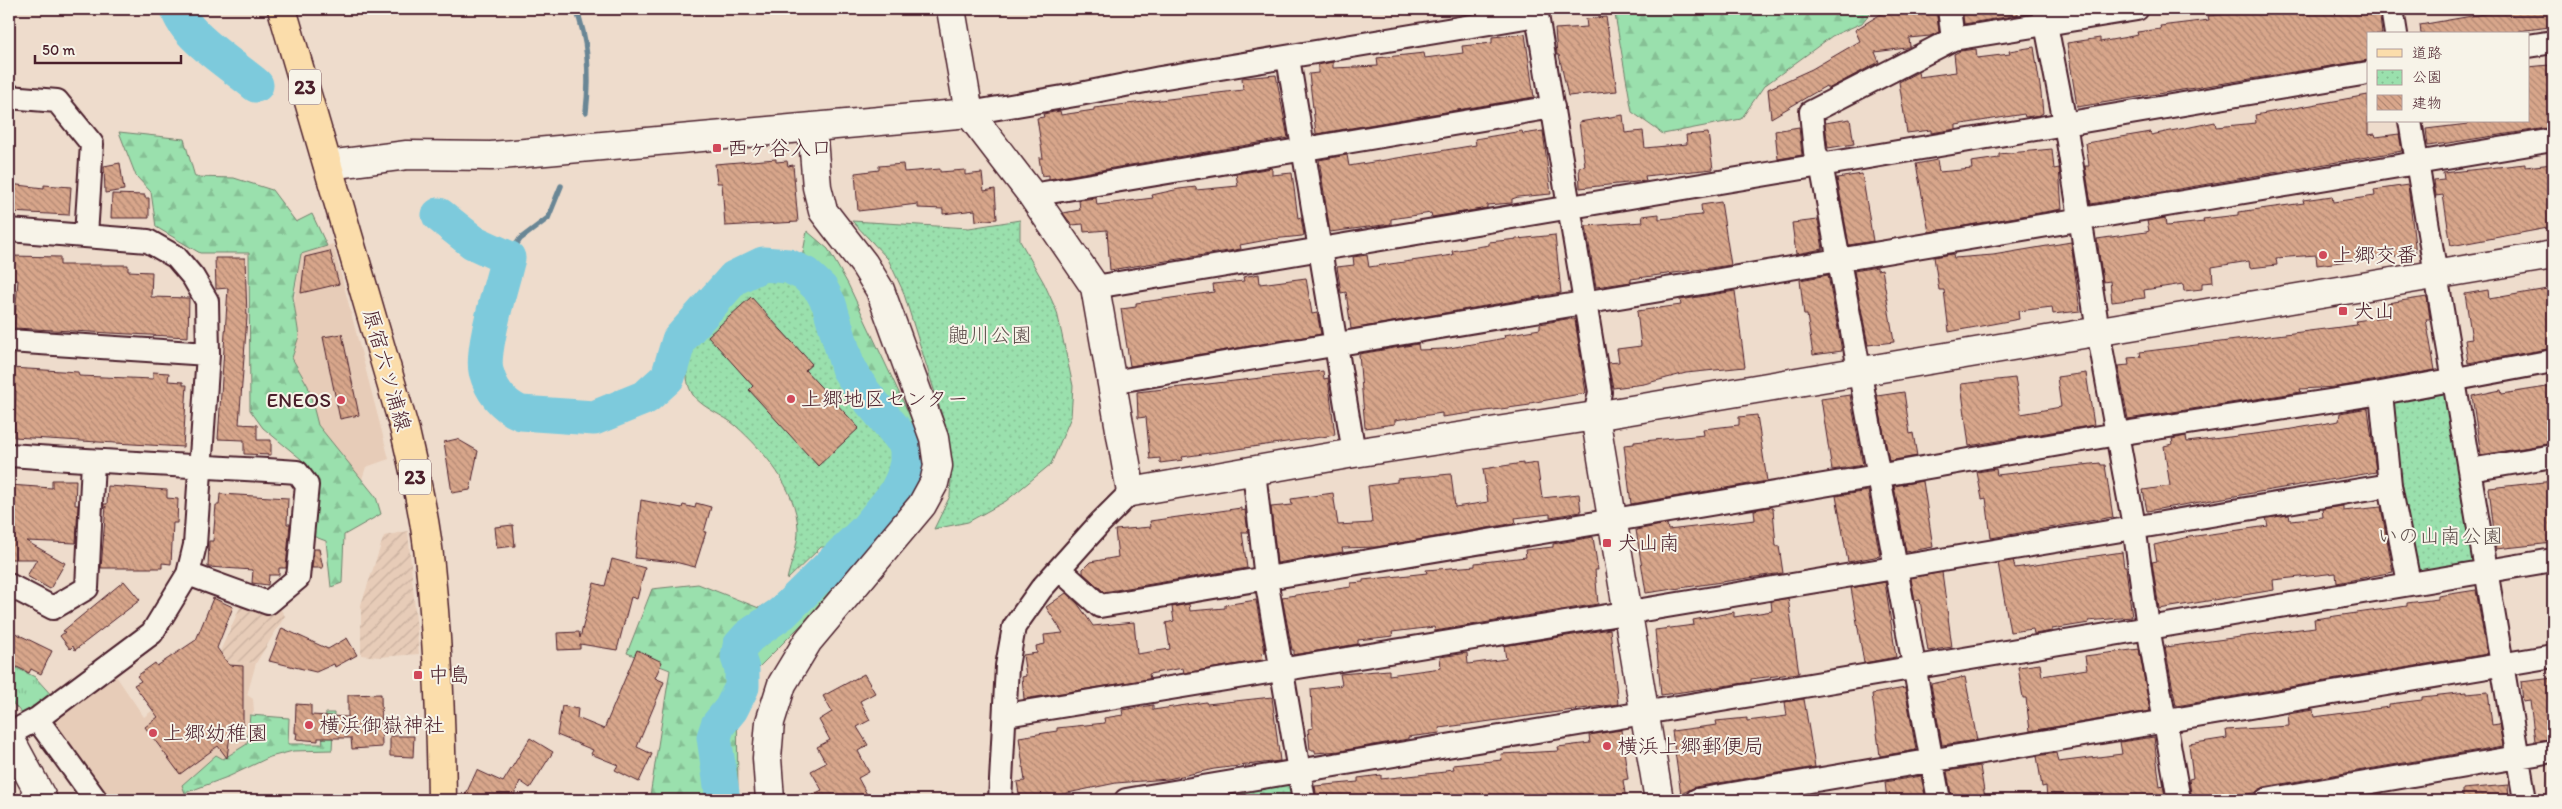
<svg xmlns="http://www.w3.org/2000/svg" width="2562" height="809" font-family="Itim,'Klee One',sans-serif">
<style>
.built{fill:#e7ccb8}
.industrial{fill:url(#industrial-furrows)}
.grass{fill:url(#grass-tufts);stroke:#72806c}
.forest{fill:url(#forest-firs);stroke:#72806c}
.park{fill:url(#park-dots);stroke:#72806c}
.lines{fill:none;stroke-linecap:round;stroke-linejoin:round}
.stream{stroke:#698695;stroke-width:5.5}
.river{stroke:#7dcadc;stroke-width:35}
.building{fill:url(#building-back-hatch);stroke:#4a1f2b}
.street-casing{stroke:#4a1f2b;stroke-width:26}
.secondary-casing{stroke:#4a1f2b;stroke-width:31}
.primary-casing{stroke:#4a1f2b;stroke-width:31}
.street{stroke:#f7f3e8;stroke-width:22}
.secondary{stroke:#f7f3e8;stroke-width:28}
.primary{stroke:#fbddab;stroke-width:28}
.poi-dot{fill:#d1495b;stroke:#f7f3e8;stroke-width:2}
.labels{text-anchor:middle;stroke-width:4;stroke-linejoin:round;paint-order:stroke}
.shield{fill:#f7f3e8;stroke:#7e5f64;stroke-width:1}
.shield-label{font-size:20px;font-weight:bold;fill:#4a1f2b}
.poi-label{font-size:21px;fill:#4a1f2b;stroke:#f7f3e8;text-anchor:start}
.park-label{font-size:21px;fill:#5e4f4c;stroke:#f7f3e8}
.street-label{font-size:21px;fill:#4a1f2b;stroke:#f7f3e8}
</style>
<defs>
<pattern id="industrial-furrows" width="10" height="10" patternUnits="userSpaceOnUse" patternTransform="scale(1.25)"><rect width="10" height="10" fill="#e7ccb8"/><path d="M-1 1l2-2M0 10L10 0M9 11l2-2" fill="none" stroke="#c8af9e"/></pattern>
<pattern id="grass-tufts" width="24" height="20" patternUnits="userSpaceOnUse" patternTransform="scale(1.25)"><rect width="24" height="20" fill="#9ae0ad"/><path d="M3 7l-1-3M5 7V3M7 7l1-3M15 17l-1-3M17 17v-4M19 17l1-3" fill="none" stroke="#86c095"/></pattern>
<pattern id="forest-firs" width="22" height="20" patternUnits="userSpaceOnUse" patternTransform="scale(1.25)"><rect width="22" height="20" fill="#9ae0ad"/><path d="M5 1l3.5 6h-7zM16 11l3.5 6h-7z" fill="#86c095"/></pattern>
<pattern id="park-dots" width="8" height="8" patternUnits="userSpaceOnUse" patternTransform="scale(1.25)"><rect width="8" height="8" fill="#9ae0ad"/><path d="M2 2h.1M6 6h.1" fill="none" stroke="#86c095" stroke-width="1.8" stroke-linecap="round"/></pattern>
<pattern id="building-back-hatch" width="6" height="6" patternUnits="userSpaceOnUse" patternTransform="scale(1.25)"><rect width="6" height="6" fill="#d8a68b"/><path d="M-1 5l2 2M0 0l6 6M5-1l2 2" fill="none" stroke="#b18772"/></pattern>
</defs>
<rect width="100%" height="100%" fill="#eedccc"/>
<filter id="ink" filterUnits="userSpaceOnUse"><feTurbulence type="fractalNoise" baseFrequency=".02" numOctaves="2"/><feDisplacementMap in="SourceGraphic" scale="10" xChannelSelector="R" yChannelSelector="G"/><feConvolveMatrix kernelMatrix="1 2 1 2 8 2 1 2 1" color-interpolation-filters="sRGB"/></filter>
<g filter="url(#ink)">
<path class="built" d="M333,244L389,459L366,467L361,482L318,425L308,386L292,358L299,336L294,303L301,254Z
M216,660L256,663L247,695L253,699L254,712L250,715L247,744L182,785L185,793L163,800H103L49,722L114,673L144,717Z"/>
<path class="industrial" d="M408,531L419,654L379,657L361,655V605L384,536Z
M241,605L279,607L285,616L256,663L216,660Z"/>
<path class="grass" d="M9,664L35,677L54,698L24,716L9,699Z"/>
<path class="forest" d="M1614,9H1873L1862,23L1832,36L1764,86L1741,119L1663,134L1632,112Z
M119,132L184,139L195,177L234,178L272,190L296,222L312,214L327,246L301,254L293,297L299,336L292,358L308,386L318,425L376,497L381,514L344,535L342,583L331,587L326,541L310,535L315,482L301,459L263,428L250,410L249,253H200L156,227L151,192L136,176Z
M807,231L828,249L848,284L917,431L894,423L861,385L818,287L799,274Z
M868,545L805,621L737,689L738,800H664L650,796L670,670L627,653L652,589L698,584L759,608Z
M326,713H334L332,750L293,751L270,757L230,776L185,793L182,785L216,755L223,759L247,744L250,715L289,718L288,744H322Z"/>
<path class="park" d="M1020,220V241L1044,283L1057,312L1073,386L1071,417L1051,464L1006,501L968,522L934,529L950,496L952,462L947,431L903,291L888,259L852,221L969,228Z
M766,274L789,277L819,301L828,336L849,375L869,409L895,435L902,452L895,472L830,547H821L787,580C790,564 799,544 798,528C796,488 764,451 736,426C724,415 703,409 693,395C671,361 713,308 739,288C747,282 757,278 766,274Z
M2439,392L2446,395L2478,565L2413,575L2389,406L2391,401Z
M1292,779L1295,800H1227L1224,790Z"/>
<g class="lines">
<path class="stream" d="M576,9C589,42 590,77 586,112
M508,258L520,239L548,218L561,186"/>
<path class="river" d="M178,9C183,35 235,67 256,85
M439,215L473,242L508,258C502,284 481,348 486,371C491,390 503,406 521,413L594,418L646,397L668,377L679,340L734,278L763,264L788,266L805,274L821,289L829,304L848,368L864,393L907,445V463L903,478L896,493L866,530L782,613L749,636L740,646L738,657L742,669V687L731,709L718,725L714,737L723,800"/>
</g>
<path class="building" d="M1889,9H1936L1939,32L1930,36L1909,38L1910,46L1906,48L1875,52L1879,62L1828,89L1826,86L1771,118L1768,89L1812,69L1860,41L1855,30Z
M1962,9H2018V15L1964,24Z
M2279,9H2379L2382,34H2368V60L2077,107L2067,43L2100,38V42L2138,35L2137,32L2161,29L2160,26L2209,20L2208,16Z
M2512,9H2553V23H2550V27L2518,31V34H2421L2420,25Z
M1606,17L1617,91L1568,96L1559,55H1557L1555,29L1587,27L1586,19Z
M1525,34L1534,97L1316,134L1309,74L1318,73V65L1333,62V68L1378,66L1377,58L1424,53L1425,58L1463,53L1462,46L1492,43V37Z
M2034,47L2041,93L2043,113L2040,115L2025,117L2024,114L1956,125V129L1931,133V130L1907,133L1899,82L1918,72L1919,77L1956,72L1954,54L1960,51L1976,49L1977,58L2010,54L2009,51Z
M2549,65L2553,127L2428,146L2426,129L2468,124V121H2528V67Z
M1276,75L1288,138L1049,179V175L1042,176L1039,158H1043L1037,118L1044,117L1043,114L1060,111L1061,115L1094,110V108L1243,90L1242,78Z
M2368,95V135L2375,134L2376,137L2399,134L2402,151L2091,204L2085,166H2089L2086,143L2151,132V135L2215,122L2216,127L2256,123L2255,115Z
M1623,115L1625,133L1643,131L1645,148L1687,144L1686,135L1708,133L1713,169L1645,176L1646,181L1580,188L1579,167L1585,166L1579,122Z
M1850,119L1854,144L1828,148L1825,123Z
M1799,127L1802,155L1778,159L1775,131Z
M1522,131L1523,134L1543,131L1551,194L1518,197L1512,199V203L1487,205V208L1451,214L1432,217L1431,213L1391,219V224L1330,232L1319,160L1347,155L1349,166L1476,145L1475,139Z
M2052,149L2054,169L2059,168L2062,209L1929,232L1916,164L1937,160L1939,172L1972,169L1971,162L1999,158V154Z
M776,159V162L787,161L788,166L793,165L798,222L725,226L722,183H717L715,164Z
M120,163L124,190L105,193L104,166Z
M903,164L904,172L940,169V172L965,170V175L982,173L984,191L995,189L997,219L976,221L975,210L943,214V209L918,208V204L858,211L855,173L879,170V166Z
M2525,164V167L2553,164V227L2451,246L2443,195L2436,196L2434,181L2444,180L2443,173Z
M1272,168V175L1292,173L1298,218L1301,217L1304,235L1302,236L1272,239L1240,245L1241,249L1110,270L1107,230L1084,232L1083,224L1072,225L1063,213L1080,210L1079,200L1096,198L1097,205L1153,198L1152,195L1179,189L1196,187V190L1238,186L1236,174Z
M1862,174L1873,241L1849,245L1837,178Z
M9,184L44,188V185L71,187L69,215L9,212Z
M2408,185L2416,254L2396,257L2395,255L2317,265L2316,255L2276,258L2277,265L2250,268L2249,261L2212,267L2213,282L2202,283V289L2184,291L2183,284L2144,290L2145,298L2112,302L2110,281L2103,282L2097,239L2146,232L2149,231L2147,221L2165,218L2166,226L2204,222L2203,219L2238,215V212L2304,203L2303,200L2332,196L2333,202L2375,196L2374,190Z
M112,194L145,195V198H149V218H111Z
M1721,202L1731,265L1631,279V282L1596,287L1586,226L1643,222L1642,216L1659,214V219L1702,215L1701,205Z
M1818,220L1823,249L1796,254L1792,223Z
M1555,235L1561,293L1351,329L1346,292L1341,293L1337,267L1354,265L1353,257L1367,255L1369,267L1453,255L1452,251L1489,245V242Z
M2071,242L2080,311L2053,314L2052,307L2018,311L2019,319L1949,332L1944,290H1939L1934,257L1953,254L1954,258L1993,255Z
M330,251L339,284L301,293L305,257Z
M12,256L60,257V265H128V271L152,272L151,297L189,298L188,337L14,328L18,280H13Z
M215,258H245L247,317L239,424L257,425V440H271V455L244,454V440L218,439L228,288L216,289Z
M1877,267V270L1882,269L1894,342L1868,345L1854,271Z
M1259,274L1260,284L1306,278L1312,314L1317,313L1321,334L1130,366L1121,309L1136,307V303L1214,292L1213,284L1244,281L1243,277Z
M1828,275L1842,351L1813,355L1807,315H1804L1800,280Z
M2553,288V348L2468,363L2465,340L2472,339L2465,294L2488,290L2489,299Z
M1735,291L1745,367L1686,373L1644,384L1613,388L1608,363L1619,362L1617,349L1641,346L1637,311L1681,305L1680,300Z
M751,297L812,364L805,370L859,428L818,466L749,390L753,386L708,336Z
M2427,297L2430,319H2426L2435,370L2337,387L2300,389L2301,392L2128,419L2118,366L2129,365L2128,358L2141,357L2140,352L2357,325L2356,321L2389,316L2387,303Z
M1566,319H1575L1586,393L1530,403V405L1442,417V413L1395,420V424L1365,428L1359,354L1418,344L1419,350L1444,349L1505,338L1504,335L1540,329V324Z
M342,334L359,415L340,419L323,337Z
M11,368L78,372L79,376L153,379V372L169,373L168,381L183,382V385H187L183,447L14,437L16,391L9,390Z
M1323,371L1324,379L1328,378L1335,435L1182,457L1183,460L1160,463V458L1150,459L1146,417L1138,418L1137,392Z
M2086,373L2094,425L1969,446L1961,384L2015,378L2021,414L2061,407L2057,377Z
M2553,386V443L2481,455L2472,396L2501,390L2502,394Z
M1904,392L1910,434L1913,433L1917,456L1889,461L1877,396Z
M1850,395L1863,465L1832,470L1821,399Z
M2368,408L2376,472L2147,511L2143,490L2170,486L2164,446L2173,444L2172,439L2186,436L2187,442L2280,431L2339,421L2340,413Z
M1757,415L1767,481L1631,504L1624,445L1634,444V442L1704,435L1703,429L1739,425V417Z
M457,439L478,451L470,490L452,493L444,442Z
M1523,463V465L1537,463L1542,498L1579,494L1581,512L1550,517V514L1515,518L1516,523L1376,547L1342,548L1343,552L1277,563L1271,507L1292,505L1291,499L1333,493L1338,525L1372,523L1368,486L1397,482V479L1451,474L1455,507L1488,502L1483,469Z
M2100,463L2101,465H2105L2113,517L1991,538L1986,498L1982,499L1977,472L1996,469L1997,475Z
M52,480H76L75,505H78L76,543L26,541L65,563L50,589L27,576L37,559H9V485L52,488Z
M1923,481L1933,547L1906,552L1894,486Z
M2553,481V543L2496,549L2489,488Z
M108,486L167,490V498L178,499L177,523H173L171,564L162,563V568H101L106,506L104,509V504H107Z
M1868,491L1880,556L1848,562L1836,496Z
M220,494L288,498L287,524H290L286,568H279V575H269L268,585L252,583L253,570L208,567L209,541H213L216,505H219Z
M641,500L682,508L683,505L695,508L696,503L711,507L704,532H706L695,567L675,562L635,558Z
M2343,506V511L2381,507L2393,572L2337,583L2336,573L2273,580L2274,590L2159,609L2152,562L2157,561L2154,545L2189,537L2268,526L2266,518L2289,515L2290,520L2323,517L2322,509Z
M1770,507L1773,509L1776,546H1779L1783,573L1646,593L1636,530L1667,524L1668,530L1755,520L1754,510Z
M1241,508V511L1245,510L1248,532H1242L1247,568L1104,592L1083,573V569L1090,562L1118,557L1115,530L1151,527L1150,521Z
M513,525L515,546L497,548L495,527Z
M1593,537L1598,570H1595L1598,604L1435,631L1434,627L1392,632L1393,636L1358,640V644L1294,655V650H1292L1282,597L1351,587V583L1363,582V580L1427,573L1426,570L1475,566V563L1526,557L1525,550L1553,547V544Z
M314,549H319L323,568H312Z
M2122,552L2124,567H2126L2132,617L2088,621L2089,623L2052,629V631L2034,634L2033,629L2010,632L1998,563L2013,560L2015,568Z
M612,559L645,568L637,599L631,597L617,650L580,644V649L558,650L557,633L579,632L580,638L594,583L605,586Z
M1942,572L1952,647L1928,651L1920,600L1915,601L1911,578Z
M124,581L140,600L75,650L73,646L70,649L60,636L65,632L63,631Z
M1885,582L1896,657L1864,663L1851,588Z
M2476,590L2487,654L2176,706L2165,647L2315,627L2314,619L2407,606V603L2438,599V596Z
M1066,593L1078,604L1093,626L1134,622L1137,654L1170,649L1166,623L1174,621L1172,607L1189,604L1190,611L1225,608V605L1256,600L1265,652L1262,653L1263,660L1184,673L1183,668L1149,674L1150,679L1024,699L1022,677L1026,676L1023,655L1037,653L1036,646L1045,644L1044,635L1063,633L1046,607Z
M213,598L233,607L217,648L229,665L243,666V736L230,735L227,758L218,746L180,774L145,727L158,717L134,685L141,681L137,676L155,663L157,666L196,640Z
M1788,598L1799,673L1751,679V682L1661,695L1655,630L1694,625L1693,620L1734,612V617L1772,611L1771,601Z
M282,628L328,649L347,638L357,655L335,667L334,664L316,672L269,661Z
M1610,629L1618,704L1439,728L1440,733L1408,737V739L1340,751L1315,753V750H1310L1308,729L1313,728L1311,689L1342,685L1340,674L1389,670V675L1441,668L1440,657L1467,653L1468,664L1506,659L1504,646Z
M9,630L52,651L41,674L31,669L29,673L9,663Z
M2139,649L2150,711L2030,731L2026,698H2023L2018,667L2040,664L2042,676L2087,669L2085,656Z
M637,650L662,662L655,678L664,682L637,747L652,754L639,782L615,770L618,765L591,754L593,750L557,735L562,706L578,709L577,718L604,729Z
M864,674L875,693L860,701L870,720L857,727L868,745L858,751L869,772L858,778L870,800H802L822,790L811,771L826,763L817,747L830,740L819,720L832,712L823,696Z
M1965,677L1977,740L1942,745L1931,684Z
M2553,678V738L2535,741L2530,701L2523,702L2521,682Z
M1905,688L1916,750L1880,756L1872,694Z
M2467,692V694L2488,692L2492,725L2499,724L2503,746L2264,787L2255,793L2192,800L2189,779L2193,778L2189,744L2227,738L2226,730L2289,726L2288,714L2313,710L2314,717L2389,707V704L2422,700V697Z
M381,694L382,747L352,749L351,738H318V741L296,739L297,733H295L296,704L311,705V715L348,717V695Z
M1272,697L1280,761L1214,769L1168,779L1116,783L1053,796L1054,799L1020,800L1017,782L1025,781L1019,737L1057,731V728L1105,723L1104,718L1123,715L1122,710L1153,705V710L1206,702L1207,704Z
M1804,699L1815,767L1695,787L1681,794L1672,731L1717,725L1716,721L1747,718V721L1787,716L1785,702Z
M1621,730L1628,779L1623,780L1626,800H1317L1315,786L1358,782V778L1381,775V779L1445,772V770L1454,769L1453,765L1502,760L1501,754L1559,751L1558,747L1590,743L1589,735Z
M390,736H414L413,757L390,756Z
M2154,737L2160,787L2163,786L2166,800H2047L2046,786L2042,787L2037,756L2056,753L2058,762L2122,754L2120,742Z
M530,738L553,752L530,788L520,781L512,800H463L477,770L503,782Z
M1980,766L1985,798L1952,800L1947,771Z
M1921,776L1926,800H1887L1885,782Z
M2508,785L2509,800H2463V789Z
M2382,793L2383,800H2343Z"/>
<g class="lines">
<defs>
<path id="street" d="M1536,9L1600,392L1595,416
M2043,9L2065,123L2098,331L2134,526L2148,627L2179,800
M2392,9L2396,34
M1953,39L2137,9
M2528,46L2553,42
M1288,58L1354,453
M9,97L57,101L92,144L86,235
M969,113L1075,95L1160,78L1537,15
M2410,121L2525,800
M1032,195L1553,107
M9,230L148,241L176,257L193,277L207,301L208,354L195,545L188,574L268,603L298,578L307,485L297,472C201,466 105,462 9,455
M1095,287L2368,73
M9,341L208,354
M1112,382L2553,140
M2381,393L2390,485
M2470,470L2553,456
M1254,471L1266,579L1304,800
M1059,569L1100,606L1877,476L2117,434L2381,393L2553,361
M9,585L53,608L87,588L93,461
M1006,715C1468,642 1928,559 2390,485L2409,583
M37,719L96,800
M9,734L37,719L152,633L188,574
M1000,800L1007,666L1014,627L1041,589L1100,523L1131,492
M1126,800L2553,560
M1697,800L2553,656
M1939,800L1821,164L1815,152L1811,112L1953,39L1949,9
M2266,800L2553,751"/>
<path id="secondary" d="M951,9L969,113L1032,195L1095,287L1131,492L1354,453L1595,416L2553,255
M328,165L407,155L491,156L969,113
M1595,416L1659,800
M9,737L43,800
M770,800L767,758L770,722L782,684L808,641L922,505L934,483L938,466L934,438L880,290L864,264L823,211L817,187L812,127"/>
<path id="primary" d="M282,9L405,431C415,476 426,520 430,566C438,644 441,722 442,800"/>
</defs>
<use href="#street" class="street-casing"/>
<use href="#secondary" class="secondary-casing"/>
<use href="#primary" class="primary-casing"/>
<use href="#street" class="street"/>
<use href="#secondary" class="secondary"/>
<use href="#primary" class="primary"/>
</g>
</g>
<g class="poi-dot">
<rect x="712" y="143" width="10" height="10" rx="2.5"/>
<circle cx="2323" cy="255" r="5"/>
<rect x="2338" y="306" width="10" height="10" rx="2.5"/>
<circle cx="791" cy="399" r="5"/>
<circle cx="341" cy="400" r="5"/>
<rect x="1602" y="538" width="10" height="10" rx="2.5"/>
<rect x="413" y="670" width="10" height="10" rx="2.5"/>
<circle cx="309" cy="725" r="5"/>
<circle cx="153" cy="733" r="5"/>
<circle cx="1607" cy="746" r="5"/>
</g>
<g class="labels">
<g class="shield">
<rect x="289" y="69.5" width="32" height="35" rx="4"/>
<rect x="399" y="459.5" width="32" height="35" rx="4"/>
</g>
<g class="shield-label">
<text x="305" y="94">23</text>
<text x="415" y="484">23</text>
</g>
<g class="poi-label">
<text x="727" y="155">西ヶ谷入口</text>
<text x="2333" y="262">上郷交番</text>
<text x="2353" y="318">犬山</text>
<text x="801" y="406">上郷地区センター</text>
<text x="331" y="407" text-anchor="end">ENEOS</text>
<text x="1617" y="550">犬山南</text>
<text x="428" y="682">中島</text>
<text x="319" y="732">横浜御嶽神社</text>
<text x="163" y="740">上郷幼稚園</text>
<text x="1617" y="753">横浜上郷郵便局</text>
</g>
<g class="park-label">
<text x="990" y="342">鼬川公園</text>
<text x="2440" y="543">いの山南公園</text>
</g>
<g class="street-label">
<text transform="translate(387 370) rotate(74)" y="7">原宿六ツ浦線</text>
</g>
</g>
<rect width="2562" height="809" fill="none" stroke="#f7f3e8" stroke-width="30"/>
<rect x="15" y="15" width="2532" height="779" fill="none" stroke="#4a1f2b" stroke-width="2" filter="url(#ink)"/>
<rect x="2367" y="32" width="162" height="90" fill="#f7f3e8" stroke="#b29e9c"/>
<rect x="2377" y="49" width="25" height="8" fill="#fbddab" stroke="#b29e9c"/>
<text x="2412" y="58" font-size="15" fill="#4a1f2b">道路</text>
<rect x="2377" y="70" width="25" height="15" fill="url(#park-dots)" stroke="#b29e9c"/>
<text x="2412" y="82" font-size="15" fill="#4a1f2b">公園</text>
<rect x="2377" y="95" width="25" height="15" fill="url(#building-back-hatch)" stroke="#b29e9c"/>
<text x="2412" y="108" font-size="15" fill="#4a1f2b">建物</text>
<path d="M35 55v8h146v-8" fill="none" stroke="#4a1f2b" stroke-width="2.5"/>
<text x="42" y="55" font-size="15" fill="#4a1f2b" stroke="#f7f3e8" stroke-width="4" paint-order="stroke">50 m</text>
</svg>
